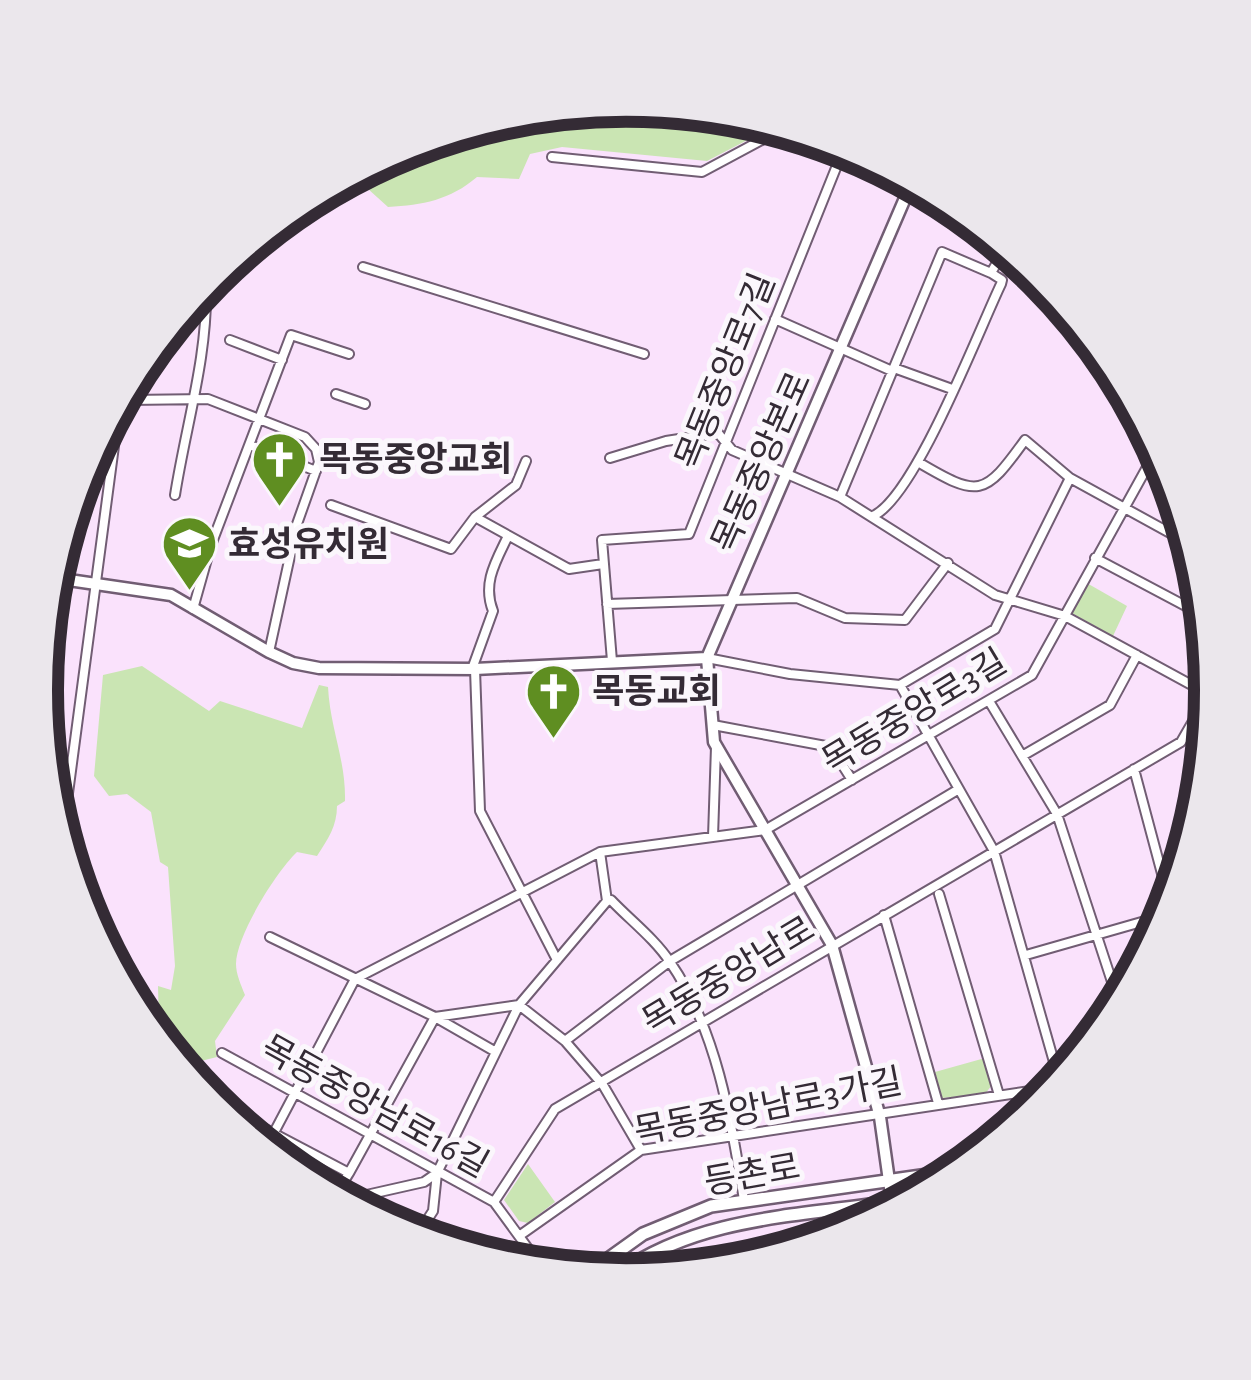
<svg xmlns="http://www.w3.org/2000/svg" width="1251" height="1380" font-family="'Alegreya Sans','Noto Sans KR',sans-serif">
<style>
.green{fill:#cae5b3}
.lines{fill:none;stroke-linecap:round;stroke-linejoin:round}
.minor-casing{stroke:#715d73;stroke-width:12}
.tertiary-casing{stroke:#715d73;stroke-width:15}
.secondary-casing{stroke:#715d73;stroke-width:16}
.minor{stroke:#fff;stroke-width:8}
.tertiary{stroke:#fff;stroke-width:10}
.secondary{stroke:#fff;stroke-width:11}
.labels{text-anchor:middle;stroke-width:10;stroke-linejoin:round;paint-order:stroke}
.street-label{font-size:35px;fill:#342b35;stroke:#fbf7fc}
.poi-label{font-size:35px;font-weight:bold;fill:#342b35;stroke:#fbf7fc;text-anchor:start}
.rim{fill:none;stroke:#342b35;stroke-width:12}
</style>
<rect width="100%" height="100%" fill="#fae2fc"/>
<path class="green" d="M626,105L763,132L707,161L562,147L530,154L519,179L477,177C450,200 423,205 388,207L357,179L402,149Z
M1085,582L1127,606L1113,636L1068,611Z
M142,666L209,711L220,701L302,728L319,685L328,687C330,728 346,760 345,801L337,806C337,826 328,839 317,856L297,852C276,872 236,936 236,964C236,974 241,985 245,995L215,1041L217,1057L185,1065L159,1026L158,986L171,990L175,966L168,867L160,862L151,812L127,794L109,796L94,776L103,675Z
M985,1058L992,1085L985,1094L942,1098L935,1072Z
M528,1164L555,1202L528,1223L519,1221L504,1200Z"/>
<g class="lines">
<defs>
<path id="minor" d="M552,157L702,172L773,134
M363,267L644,354
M775,319L892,371
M230,340L282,360
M894,368L952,389
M336,394L365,404
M129,400L208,399L305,437L316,449L319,462L297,524L269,652
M250,445L316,471
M610,458L666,441L718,433L732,450L840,497L995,595L1065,616L1210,695
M1151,458L1166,465
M918,462C979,498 984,497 1025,440L1070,478L1181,539
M175,495C186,425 208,356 206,285
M840,497L942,252L991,273
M331,505L451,549L475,517L569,569L603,564
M873,516C915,497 978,332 1001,284L1002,280L991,273L1003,252
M475,517L516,485L526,461
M1095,558L1195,611
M607,604L797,598L845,618L905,620L948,563
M193,609L211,545L291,335L349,354
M707,658L790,674L900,685L995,629L1070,478
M612,661L602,540L689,534L844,148
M472,669L493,611C482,583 496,561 508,536
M475,669L480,811L557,960
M900,685L994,851L1058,1076
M989,701L1057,814L1115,991
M713,725L831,747L852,780
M1022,756L1110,705L1137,655
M1134,769L1169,900
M65,816L118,416
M713,837L716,747
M600,852L607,901L611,900C630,920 655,939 670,962C717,1030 731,1120 744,1200
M939,894L999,1095
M884,915L938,1103
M270,937L435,1017L496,1052
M1026,955L1166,915
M565,1041L670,961L959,789
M222,1053L494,1202L535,1258
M208,1099L349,1173L435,1017L519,1005L565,1041L603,1085L641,1150
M269,1142L355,979L600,852L765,830L1032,675L1156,451
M331,1184L341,1186L349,1173
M353,1198L424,1182L437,1173
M494,1202L555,1109L1181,742L1211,690
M398,1229L426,1222
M418,1234L433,1211L437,1173L519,1005L607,901
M519,1236L641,1150L1050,1088
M620,1251L634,1274"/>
<path id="tertiary" d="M62,579L171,595L269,652L293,663L319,668L475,669L707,658L909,189
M707,658L714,742L832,945L880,1117L892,1202"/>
<path id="secondary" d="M594,1269L643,1234L711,1206L935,1174
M618,1274C698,1217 798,1216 892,1202"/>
</defs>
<use href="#minor" class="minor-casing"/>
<use href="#tertiary" class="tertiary-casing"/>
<use href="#secondary" class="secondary-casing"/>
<use href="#minor" class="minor"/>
<use href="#tertiary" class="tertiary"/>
<use href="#secondary" class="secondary"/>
</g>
<defs>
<symbol id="church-pin" viewBox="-11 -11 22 30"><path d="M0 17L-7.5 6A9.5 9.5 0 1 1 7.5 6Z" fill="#5f8e21" stroke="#fbf7fc"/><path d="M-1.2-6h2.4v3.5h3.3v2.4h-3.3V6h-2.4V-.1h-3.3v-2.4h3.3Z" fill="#fff"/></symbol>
<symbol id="school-pin" viewBox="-11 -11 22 30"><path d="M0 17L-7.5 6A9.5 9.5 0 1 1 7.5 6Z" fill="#5f8e21" stroke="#fbf7fc"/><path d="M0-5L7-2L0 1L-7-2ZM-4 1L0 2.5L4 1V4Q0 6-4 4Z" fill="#fff"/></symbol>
</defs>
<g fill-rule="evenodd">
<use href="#church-pin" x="248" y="428" width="63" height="86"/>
<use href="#school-pin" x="158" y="512" width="63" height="86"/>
<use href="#church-pin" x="522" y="660" width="63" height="86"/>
</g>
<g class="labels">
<g class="street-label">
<text transform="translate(725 371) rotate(-68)" y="12">목동중앙로7길</text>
<text transform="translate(761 462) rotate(-66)" y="12">목동중앙본로</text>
<text transform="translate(914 711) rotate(-31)" y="12">목동중앙로3길</text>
<text transform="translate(728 975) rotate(-31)" y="12">목동중앙남로</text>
<text transform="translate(375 1106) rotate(29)" y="12">목동중앙남로16길</text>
<text transform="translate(768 1106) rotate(-11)" y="12">목동중앙남로3가길</text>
<text transform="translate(752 1174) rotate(-10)" y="12">등촌로</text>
</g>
<g class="poi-label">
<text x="319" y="471">목동중앙교회</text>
<text x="228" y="556">효성유치원</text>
<text x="592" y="703">목동교회</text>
</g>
</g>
<path d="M0 0H1251V1380H0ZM58 690a568 568 0 1 1 1136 0a568 568 0 1 1-1136 0Z" fill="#ebe7ec" fill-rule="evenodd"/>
<path class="rim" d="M58 690a568 568 0 1 1 1136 0a568 568 0 1 1-1136 0Z"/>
</svg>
